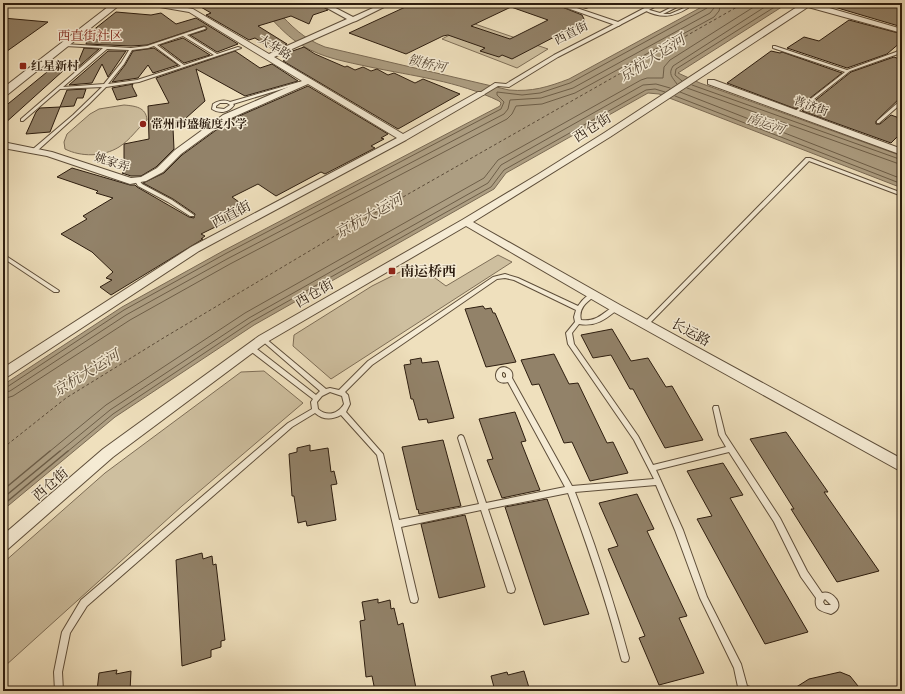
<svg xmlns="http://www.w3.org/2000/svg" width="905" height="694" font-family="'EB Garamond','Noto Serif SC',serif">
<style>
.green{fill:#cebf9f;stroke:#7e6e57}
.water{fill:#ad9e82;stroke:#7a6a54}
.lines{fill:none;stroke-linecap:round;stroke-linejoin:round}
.shore-far1{stroke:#6d5e48;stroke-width:1}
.shore{stroke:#6d5e48;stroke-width:1.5}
.ferry{stroke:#5a4a37;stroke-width:1;stroke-dasharray:3 2.5;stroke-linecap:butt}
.building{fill:#928269;stroke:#2d1d0f;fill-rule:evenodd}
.service-casing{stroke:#5e4e3a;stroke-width:2}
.pedestrian-casing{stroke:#5e4e3a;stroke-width:2}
.minor-casing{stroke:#5e4e3a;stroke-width:2}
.tertiary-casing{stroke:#5e4e3a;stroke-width:2}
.service{fill:#f5ebd4;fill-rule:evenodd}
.pedestrian{fill:#f5ebd4;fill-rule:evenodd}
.minor{fill:#f5ebd4;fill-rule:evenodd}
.tertiary{fill:#f5ebd4;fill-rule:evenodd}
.poi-dot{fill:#8f2418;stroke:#f5ebd4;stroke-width:1.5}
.labels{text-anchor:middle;stroke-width:3;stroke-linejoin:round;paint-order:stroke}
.far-street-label{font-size:12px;fill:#2d1d0f;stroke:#f5ebd4}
.far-poi-label{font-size:12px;font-weight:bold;fill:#2d1d0f;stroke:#f5ebd4;text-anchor:start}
.far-quarter-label{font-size:13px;fill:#7a1f14;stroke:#f5ebd4}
.far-water-label{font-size:13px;font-style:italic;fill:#5a4a37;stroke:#f5ebd4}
.street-label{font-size:14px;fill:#2d1d0f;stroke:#f5ebd4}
.poi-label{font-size:14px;font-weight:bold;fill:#2d1d0f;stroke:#f5ebd4;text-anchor:start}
.water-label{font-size:15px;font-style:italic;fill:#5a4a37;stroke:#f5ebd4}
</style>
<rect width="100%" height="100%" fill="#efe0bd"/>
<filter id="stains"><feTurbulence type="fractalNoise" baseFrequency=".005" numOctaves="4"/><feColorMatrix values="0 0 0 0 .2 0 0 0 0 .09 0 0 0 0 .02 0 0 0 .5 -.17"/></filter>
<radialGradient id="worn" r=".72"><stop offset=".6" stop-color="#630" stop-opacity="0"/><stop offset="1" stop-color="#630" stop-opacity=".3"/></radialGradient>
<path class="green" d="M472,23L548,49L517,68L442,39Z
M124,105C135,106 146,107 147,120C138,128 130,140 119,147C103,157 81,157 65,149L64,142L67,134L90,114L99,109Z
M498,255L512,262L331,379L293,346L294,335L372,286L416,264L446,286Z
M264,371L303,403L182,506L5,666L3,664V563L105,473L241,372Z"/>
<path class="water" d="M709,3H788L678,73L700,83L902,156V188L659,94L648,93L506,173L494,189L254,325L115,417L3,510V385L122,307L223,251L500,106L501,103L499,101C458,81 413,76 370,67C347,62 323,58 303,46C289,38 278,26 267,14L276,10C293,27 302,38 325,47L509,90C532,92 548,87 569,79Z"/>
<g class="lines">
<path class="shore-far1" d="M682,81L675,75L676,69L781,3
M677,84C672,77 668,74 673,66L771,3
M692,85L902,160
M687,88L902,165
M680,92L902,179
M675,96L902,184
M3,388L7,387L124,310L225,254L501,109L504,102L497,95V92L522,95L540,93L570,83L707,8L710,3
M3,393L10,391L126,315L227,259L504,114L508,109L510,100L541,98L573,88L710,13L714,8L715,3
M3,399L13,396L130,320L230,264L507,119L512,114L516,106L542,104L575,93L714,17L719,11L721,3
M49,452L106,405L245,313L484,178L498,160L641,80L647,78H663L664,67L670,60L760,3
M59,452L110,410L249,318L488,183L501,165L643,85L656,84L670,88
M67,452L113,414L251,322L491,187L504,170L646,90L655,89L665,92"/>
<path class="shore" d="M3,490L50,451
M3,498L60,451
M3,505L68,451"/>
<path class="ferry" d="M3,448L66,398L165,337L338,234L744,3"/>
</g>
<path class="building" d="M194,3H317L328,10L313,15L309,24L291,16L258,26L287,44L274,50L255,38L249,40L206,15L211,13Z
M414,3H552L582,15L585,21L512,59L502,55L499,57L480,51L485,48L448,35L443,36L406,54L349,33ZM511,7L548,20L510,39L471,26Z
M831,3H902V27L831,6Z
M116,12L151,15L161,13L176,24L196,18L238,44L217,52L190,35L206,30L207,28L204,26L147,45L131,46L86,44L87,40L82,39Z
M3,18L48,22L3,54Z
M849,20L902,34V41L887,54L847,68L787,48L804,37L819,41Z
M183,38L210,55L184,63L160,45Z
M304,47L315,54L345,67L347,66L355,70L363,67L371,71L377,69L388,75L394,73L415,83L423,79L460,94L398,129L283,61L287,59L281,55Z
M84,48L99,49L75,70Z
M154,48L178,65L153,73L148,65L138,78L112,82L125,65L133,51Z
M108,51H126L108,77L102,64L92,83L69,85Z
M235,51L260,68L272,64L298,81L245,96L196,69L205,101L176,127L173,128L174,149L156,167L141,176H131L122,173L124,172V144L149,139L148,106L169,103L156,78Z
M771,51L780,53L782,52L842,73L796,109L727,83Z
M894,57L902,60V96L876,121V124H880L891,115L902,119V132L891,143L802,111L851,72Z
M58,63L64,70L3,125V108Z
M133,84L132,86L137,96L117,100L112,88Z
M308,86L388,134L381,138L384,139L371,146L375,148L325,174L321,172L276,196L258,184L232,197L250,210L201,234L205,236L201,239H203L111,295L100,287L112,280L106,278L113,272L92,252L61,234L87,219L83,216L113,198L96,193L98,191L57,177L72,168L130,185H135L137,187L189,217L194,218L195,214L173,199L143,183L164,173L182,155L230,120Z
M86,89L83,98H77L74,106L60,107L50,132L26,134L36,112L40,108L60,107L67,90Z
M483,306L485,309L491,308L493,313H495L516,362L486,367L465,309Z
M612,329L631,361L648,358L666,387L672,386L703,440L665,448L633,389H630L611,355L593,358L581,335Z
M554,354L569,384L578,383L607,443L613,442L628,473L590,481L572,442L564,443L539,384L532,385L521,360Z
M421,358L422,363L438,361L454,418L428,423L427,419L419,420L413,399H411L404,365L411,364L410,360Z
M515,412L526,441L521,442L540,490L502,498L487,460L493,459L479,419Z
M786,432L828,492H824L879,571L837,582L791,509H794L750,439Z
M443,440L461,506L419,514L418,509L417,510L402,447Z
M310,445V451L328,448L331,472L334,471L337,484L331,485L336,520L307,526L306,521L298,523L294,496H292L289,454L297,452V448Z
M723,463L743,495L730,498L808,632L765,644L697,519L712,516L687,471Z
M637,494L654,529L647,531L687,616L679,618L704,673L659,685L639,638L645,636L608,549L618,546L599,503Z
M547,499L589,614L544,625L505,507Z
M465,515L485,587L439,598L421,524Z
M202,553L203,559L212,556L213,565L216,564L225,640L221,641V647L211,650V657L182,666L176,560Z
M378,599V603L390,600L391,609L394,608L398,625L403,623L416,688L404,691H375L372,676L366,677L360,621L365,620L362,602Z
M117,670L116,674L131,671L130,691H97L99,673Z
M524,671L530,691H495L491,676L507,672L508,675Z
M840,672L850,676L862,691H790L809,679Z"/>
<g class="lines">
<defs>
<path id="service" d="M4,3H8L3,6Z
M591,3H596L586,8L583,7Z
M675,3C680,3 685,3 688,8C672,18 660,18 644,10L646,9L660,13L678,4ZM681,5L684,8L670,14H663Z
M204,27L206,28L205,29L187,35L217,54L238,47L241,48L139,82L106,87L89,104L37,151H33V149L73,115L102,87L60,89L23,121H21V119L103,48L65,46H64V44L131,48L147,46ZM183,36L214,55L184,65L157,45ZM154,46L181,66L137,80L108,84L124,64L132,50L148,48ZM107,49L129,50L121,63L104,84L63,87Z
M773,46H775L847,70L896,52L902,48V51L898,54L850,71L795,114H794V112L845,72L773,48Z
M299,82L302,83L233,104L234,105C229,113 219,114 212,109L213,104C218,101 224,99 230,102ZM220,103H227L230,105L224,109L216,108V106Z
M901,100H902V103L879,123H877V121Z
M806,158H810L902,193V196L809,161L648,325H644L643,324L644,323Z
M135,180H139L142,184L172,200L194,215V216H190L168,202L138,186L135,181Z
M3,254L58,290L59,291L58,292H54L3,258Z
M505,274L518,278L578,306C582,300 589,292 596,293L597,294L596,295C587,302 578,308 581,320C601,323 606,306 618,307L619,308L618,309C606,319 596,327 579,324L572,333L574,344L638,436L653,465L726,447L719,435L713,408L714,406H718L725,434L780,518L807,571L822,593C832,589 848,607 831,614C821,611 814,610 816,598L801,577L774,522L729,452L656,470L683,530L707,597L741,664L747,686L753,688L754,691H735L736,688L738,687L734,668L700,598L675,530L656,485L575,492C596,546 614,602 629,658L628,661L625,662L622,661L621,658C607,602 588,547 568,493L488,509L515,589L514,592L511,593L508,592L507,589L481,510L401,527L418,599L417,602L414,603L411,602L410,599L377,455L341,415C332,420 323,420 315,413L292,427L87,606L70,633L62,672L63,691H55L54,672L62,632L81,600L288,423L312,409L311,402L313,399L249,350L248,348L249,346H253L316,395L320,391L260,339L261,338H265L326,389L330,388L339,390L368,361L493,277ZM505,278L514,280L576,310L574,317L575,322L566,333L568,344L634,440L654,479L572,486L512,378C513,374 512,371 509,369C495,360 489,387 508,382L565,487L486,503L464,438L463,436L461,435L459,436L458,438L479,504L399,520L383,454L346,412L350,404L348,395L345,392L372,365L497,279ZM503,372H504L506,374V377L504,378L502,376V373ZM330,392L342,396L344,404C338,414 327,417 318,409L317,402L322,396ZM825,599L831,605H825L823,602L824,600Z"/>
<path id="pedestrian" d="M618,22L621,24L620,25L558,57L509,87L498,86L483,95L478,94L495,83L506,84L554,55Z"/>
<path id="minor" d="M122,3H160L193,9L269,54L347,19L318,3H326L353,17L384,3H392L356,21L353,22L274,57L403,134L478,92H481L485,94L406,140L199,251L7,377L3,379V368L191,247L397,138L308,84L229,119L181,154L163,172L146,181L130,184L47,156L3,148V142L52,152L131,178L141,177L157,168L175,150L223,115L302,81L189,12L160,7L125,5Z
M553,3H562L618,22L654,3H662L618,26Z
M803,3H812L902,29V33L808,7L610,137L473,222L620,305L902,459V472L612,311L466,226L267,342L113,457L8,549L3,551V535L103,449L259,336L462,220L537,175L604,133Z
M708,80H714L902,149V155L708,84Z"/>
<path id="tertiary" d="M113,3H122L7,95L3,96V88Z"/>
</defs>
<use href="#service" class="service-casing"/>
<use href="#pedestrian" class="pedestrian-casing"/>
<use href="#minor" class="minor-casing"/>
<use href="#tertiary" class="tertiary-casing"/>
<use href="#service" class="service"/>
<use href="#pedestrian" class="pedestrian"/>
<use href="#minor" class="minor"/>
<use href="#tertiary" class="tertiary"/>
</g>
<g class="poi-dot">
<rect x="19" y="62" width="8" height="8" rx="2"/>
<circle cx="143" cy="124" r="4"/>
<rect x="388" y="267" width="8" height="8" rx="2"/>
</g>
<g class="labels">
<g class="far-street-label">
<text transform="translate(571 33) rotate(-27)" y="4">西直街</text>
<text transform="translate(275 47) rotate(31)" y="4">大华路</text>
<text transform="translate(811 106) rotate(20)" y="4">普济街</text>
<text transform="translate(112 162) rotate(18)" y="4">姚家弄</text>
</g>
<g class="far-poi-label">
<text x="31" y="70">红星新村</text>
<text x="151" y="128">常州市盛毓度小学</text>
</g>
<g class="far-quarter-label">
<text x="90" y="40">西直街社区</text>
</g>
<g class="far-water-label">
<text transform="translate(427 63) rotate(13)" y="5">锁桥河</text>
<text transform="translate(766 123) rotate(20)" y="5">南运河</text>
</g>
<g class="street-label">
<text transform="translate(592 127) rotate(-33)" y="5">西仓街</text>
<text transform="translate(231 214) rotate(-28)" y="5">西直街</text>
<text transform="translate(314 293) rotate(-30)" y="5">西仓街</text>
<text transform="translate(691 332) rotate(29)" y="5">长运路</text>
<text transform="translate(50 484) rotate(-41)" y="5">西仓街</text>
</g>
<g class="poi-label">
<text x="400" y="276">南运桥西</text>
</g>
<g class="water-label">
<text transform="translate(652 58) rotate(-32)" y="5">京杭大运河</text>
<text transform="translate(369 216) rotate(-29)" y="5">京杭大运河</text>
<text transform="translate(86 373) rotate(-31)" y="5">京杭大运河</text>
</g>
</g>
<rect width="905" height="694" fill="none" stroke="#efe0bd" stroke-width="16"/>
<rect x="4" y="4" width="897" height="686" fill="none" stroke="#2d1d0f" stroke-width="2"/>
<rect x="8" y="8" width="889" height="678" fill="none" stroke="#2d1d0f"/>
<rect width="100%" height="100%" filter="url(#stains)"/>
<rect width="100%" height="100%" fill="url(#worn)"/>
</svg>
